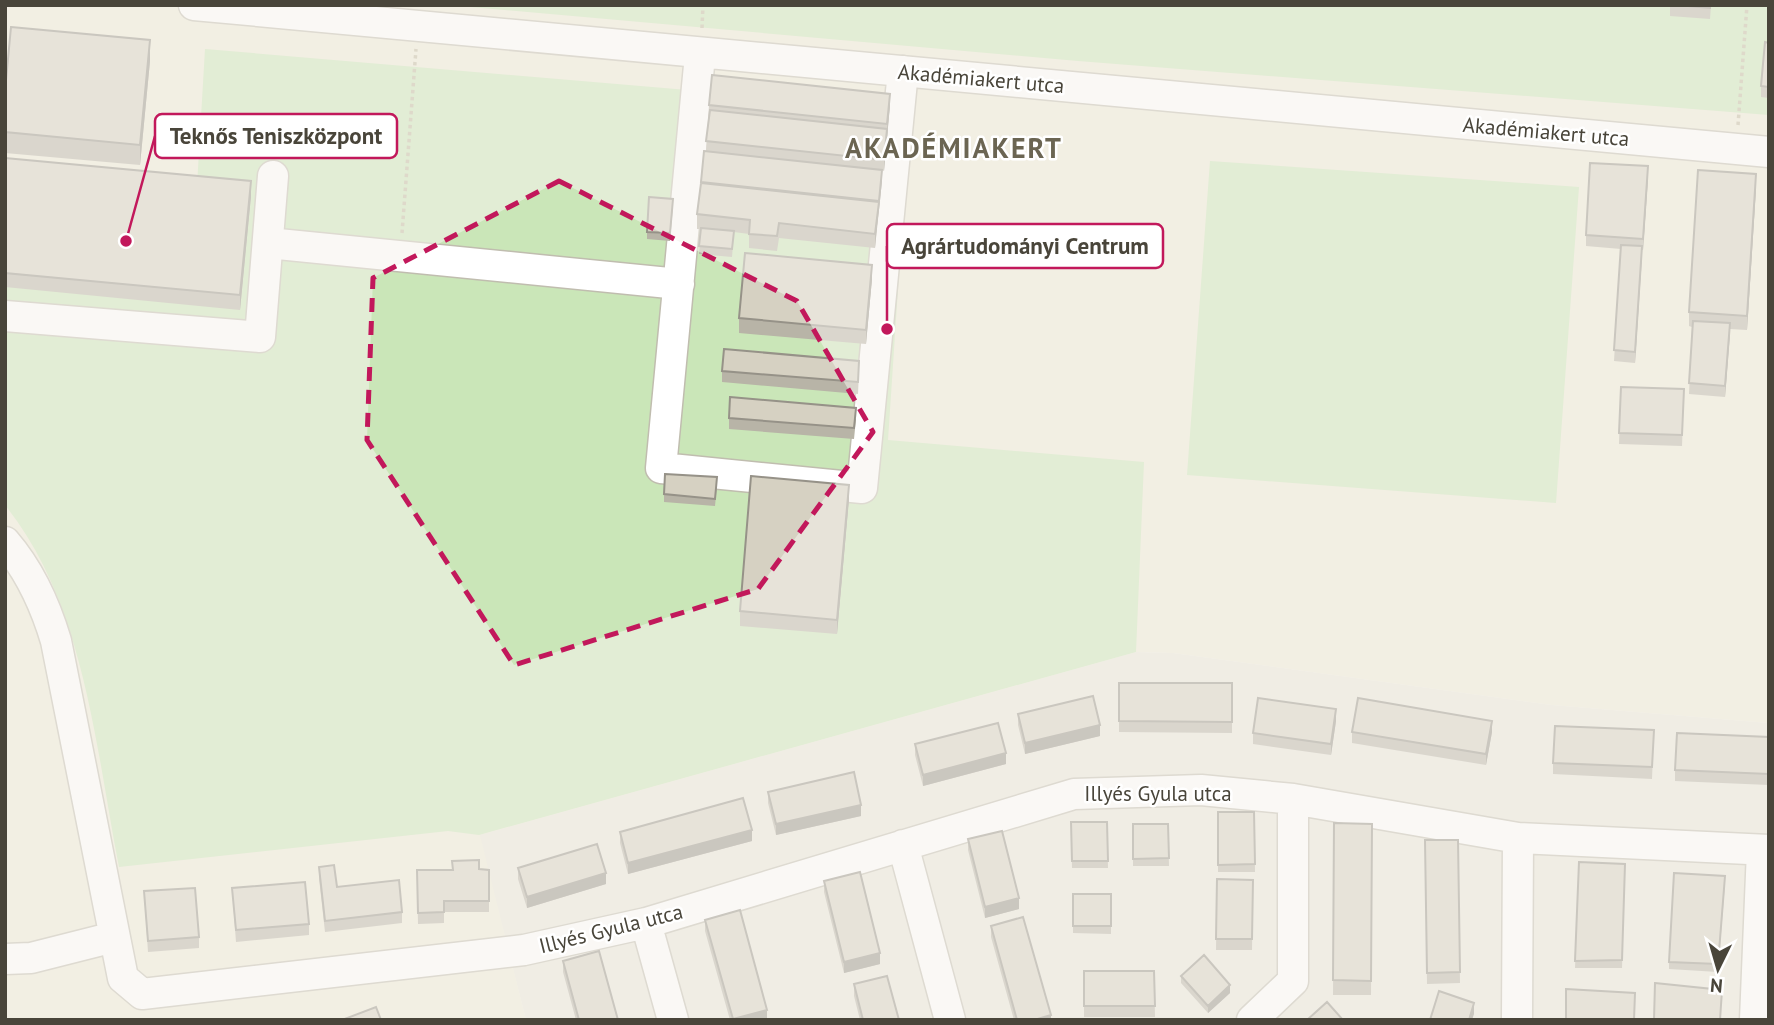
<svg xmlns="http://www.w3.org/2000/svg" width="1774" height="1025" font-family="'PT Sans',sans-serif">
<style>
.residential{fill:#e8e6da}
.education{fill:#edead7}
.green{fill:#cae6b8}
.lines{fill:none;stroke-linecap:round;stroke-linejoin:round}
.minor-casing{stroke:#c0bdaf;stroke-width:33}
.path{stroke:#c1baa1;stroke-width:3.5;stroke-dasharray:3.5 3.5;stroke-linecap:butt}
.minor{stroke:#fff;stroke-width:30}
.wall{fill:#b8b4a7}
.shaded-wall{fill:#969288}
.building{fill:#d6d1c2;stroke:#969288;stroke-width:2}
.marked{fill:none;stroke:#c2185b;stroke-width:5;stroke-dasharray:14 9;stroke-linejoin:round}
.labels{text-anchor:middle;stroke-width:5;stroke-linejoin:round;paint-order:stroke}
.street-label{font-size:21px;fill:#49453a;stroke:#fff}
.district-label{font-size:28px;font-weight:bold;letter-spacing:2px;fill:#6b6552;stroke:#fff}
.leader{fill:none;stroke:#c2185b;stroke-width:2.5}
.callout-dot{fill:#c2185b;stroke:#fff;stroke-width:2.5}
.callout{fill:#fff;stroke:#c2185b;stroke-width:2.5}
.callout-label{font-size:23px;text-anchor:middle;font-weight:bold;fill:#49453a}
</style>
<rect width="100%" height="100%" fill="#f5f3ec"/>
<path class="residential" d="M1136,652L1173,653L1552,705L1769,723V1020H526L479,835Z"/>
<path class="education" d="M5,5H1769V723L1552,705L1173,653L1136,652L480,835L526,1020H5Z"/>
<path class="green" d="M448,5H1769V115L1078,61Z
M205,49L910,109L888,440L1144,462L1136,652L479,835L448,831L119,867C95,745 85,605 5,505V186L196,203Z
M1210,161L1579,187L1556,503L1187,475Z"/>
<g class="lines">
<defs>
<path id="minor" d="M194,5L1769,152
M700,55L661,468L862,488L903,71
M268,243L679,284
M5,316L260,337L273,176
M5,542C30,571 45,604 56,641L123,978L142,994L524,950L646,923L1074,794L1201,790L1293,799L1518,838L1769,850
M903,845L950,1020
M646,923L673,1020
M5,959L31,958L114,937
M1252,1020L1293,981V799
M1517,1020L1518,838
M1755,1020L1762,850"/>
</defs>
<use href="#minor" class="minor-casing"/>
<path class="path" d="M702,28L703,5
M1738,125L1747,5
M402,233L416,49"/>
<use href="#minor" class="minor"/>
</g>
<path class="wall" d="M1670,5H1711L1710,19L1670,16Z
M1769,43V98L1761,97V86Z
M150,61L140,165L5,153V91Z
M709,105H890L884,171L882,170L875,248L779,238L777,251L749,248V234L734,232L732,257L699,254L701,229H697V214L704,151H706Z
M5,158L251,196L240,310L5,287Z
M1648,178L1643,250H1642L1635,363L1614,361L1621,249L1586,246V235Z
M1756,188L1747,330L1730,329L1725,397L1689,394L1692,327L1689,326V312Z
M673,207L670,241L647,239V232Z
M872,279L866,344L739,333V318Z
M722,371L859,372L858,394L722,382Z
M1621,387L1684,389L1682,446L1619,444Z
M729,418L856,419L854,439L729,429Z
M717,485L715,506L664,502V494Z
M849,499L837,634L740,626V611Z
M1119,683H1232V733L1119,732Z
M1018,714L1100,736L1025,754L1018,725Z
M1336,721L1331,755L1253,744V733Z
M1654,730L1652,779L1553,774V763Z
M1352,732H1492L1486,765L1352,743Z
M1769,737V785L1675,781V770Z
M915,744L1006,764L923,786L915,755Z
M768,792L861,816L776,835L768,803Z
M1218,812H1254L1255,872H1218Z
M1071,822H1107L1108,868H1072Z
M1334,823L1372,824L1371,995H1333Z
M1133,824H1168L1169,866H1133Z
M620,832L752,841L628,874L620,843Z
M968,839L1019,909L985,918L968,850Z
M1425,840H1458L1460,983L1427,984Z
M1579,862L1625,864L1622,968H1575Z
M319,867L337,887L402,912V923L325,932L319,878Z
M518,868L606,884L527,908L518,879Z
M417,870H489V912H444V923L418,924Z
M1217,879L1253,880L1252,950H1216Z
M824,881L880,964L844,973L824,892Z
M1725,884L1718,972L1669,969V962Z
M232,888L309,924V935L236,942Z
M144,891L199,937V948L148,952Z
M1073,894H1111V934L1073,933Z
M705,920L767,1020H730L705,931Z
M991,926L1051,1020H1014L991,937Z
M563,961L618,1020H576L563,972Z
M1084,971H1154L1155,1017H1084Z
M1181,976L1230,993L1208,1013L1181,983Z
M854,984L899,1020H860L854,996Z"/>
<path class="shaded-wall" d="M150,40V61L140,165V145Z
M890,94V105L884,171V160Z
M1648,166V178L1643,250V239Z
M882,170V181L875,248V234Z
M1756,174V188L1747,330V316Z
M251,181V196L240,310V295Z
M1642,246V257L1635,363V352Z
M872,265V279L866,344V330Z
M1730,323V334L1725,397V386Z
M849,485V499L837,634V620Z
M1336,709V721L1331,755V744Z
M1492,721V732L1486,765V754Z
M1100,725V736L1025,754V743Z
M1006,753V764L923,786V775Z
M861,805V816L776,835V824Z
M752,830V841L628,874V863Z
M606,873V884L527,908V897Z
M1019,898V909L985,918V907Z
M880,953V964L844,973V962Z
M1230,985V993L1208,1013V1006Z
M1474,1003V1014L1472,1020H1469Z
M767,1010V1020H733V1019Z
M1051,1015V1020H1034Z"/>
<path class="building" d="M1676,5H1710V8Z
M11,27L150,40L140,145L5,132V91Z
M1765,42L1769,43V87L1761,86Z
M712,75L890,94L887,124L709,105Z
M710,110L887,129L884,160L706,141Z
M704,151L882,170L879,201L701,182Z
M5,158L251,181L240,295L5,273Z
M1590,163L1648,166L1643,239L1586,235Z
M1698,170L1756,174L1747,316L1689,312Z
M701,183L879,202L875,234L779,223L777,236L749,234L750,220L697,214Z
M649,197L673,199L670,233L647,232Z
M701,228L734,231L732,249L699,246Z
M1621,245L1642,246L1635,352L1614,350Z
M745,253L872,265L866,330L739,318Z
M1693,321L1730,323L1725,386L1689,383Z
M724,349L859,361L858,382L722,371Z
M1621,387L1684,389L1682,435L1619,433Z
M730,397L856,408L854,428L729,418Z
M665,474L717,477L715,499L664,494Z
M751,476L849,485L837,620L740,611Z
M1119,683H1232V722L1119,721Z
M1093,696L1100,725L1025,743L1018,714Z
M1258,698L1336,709L1331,744L1253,733Z
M1358,698L1492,721L1486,754L1352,732Z
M998,723L1006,753L923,775L915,744Z
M1555,726L1654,730L1652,767L1553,763Z
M1677,733L1769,737V774L1675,770Z
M854,772L861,805L776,824L768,792Z
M743,798L752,830L628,863L620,832Z
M1218,812H1254L1255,864L1218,865Z
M1071,822H1107L1108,861H1072Z
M1334,823L1372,824L1371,981L1333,980Z
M1133,824H1168L1169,858L1133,859Z
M1002,831L1019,898L985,907L968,839Z
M1425,840H1458L1460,972L1427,973Z
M597,844L606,873L527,897L518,868Z
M479,860V869L489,870V901H444V912L418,913L417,870H453L452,861Z
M1579,862L1625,864L1622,960L1575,961Z
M334,865L337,887L399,880L402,912L325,921L319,867Z
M860,872L880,953L844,962L824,881Z
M1674,873L1725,876L1718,964L1669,962Z
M1217,879L1253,880L1252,939H1216Z
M305,882L309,924L236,930L232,888Z
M195,888L199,937L148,941L144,891Z
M1073,894H1111V926H1073Z
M740,910L767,1010L733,1019L705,920Z
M1023,917L1051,1015L1034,1020H1017L991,926Z
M599,951L618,1020H579L563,961Z
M1204,955L1230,985L1208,1006L1181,976Z
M1084,971H1154L1155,1006H1084Z
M887,976L899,1020H863L854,984Z
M1655,983L1722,990L1720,1020H1654Z
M1566,989L1635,993L1634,1020H1566Z
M1439,991L1474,1003L1469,1020H1430Z
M1327,1002L1343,1020H1307Z
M376,1007L381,1020H342Z"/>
<path d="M0 0H1774V1025H0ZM559,181L797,301L873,432L758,589L514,665L367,440L373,278Z" fill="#f5f3ec" fill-opacity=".55" fill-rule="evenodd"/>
<path class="marked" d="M559,181L797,301L873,432L758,589L514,665L367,440L373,278Z"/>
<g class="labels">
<g class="street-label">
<text transform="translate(981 79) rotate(5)" y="7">Akadémiakert utca</text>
<text transform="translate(1546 132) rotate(5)" y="7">Akadémiakert utca</text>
<text x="1158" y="801">Illyés Gyula utca</text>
<text transform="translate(611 929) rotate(-14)" y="7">Illyés Gyula utca</text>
</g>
<g class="district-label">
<text x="954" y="158">AKADÉMIAKERT</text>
</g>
</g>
<path class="leader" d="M126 241L155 136M887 329L887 246"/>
<g class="callout-dot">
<circle cx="126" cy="241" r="7"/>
<circle cx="887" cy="329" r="7"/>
</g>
<g class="callout">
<rect x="155" y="114" width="242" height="44" rx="7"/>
<rect x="887" y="224" width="276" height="44" rx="7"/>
</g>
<g class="callout-label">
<text x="276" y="144">Teknős Teniszközpont</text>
<text x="1025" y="254">Agrártudományi Centrum</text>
</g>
<rect width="1774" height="1025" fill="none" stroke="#49453a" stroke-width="14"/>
<g transform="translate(1718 969) rotate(185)" stroke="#ffffff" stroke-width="5" paint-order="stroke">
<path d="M0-5L12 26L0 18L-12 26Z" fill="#49453a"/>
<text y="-10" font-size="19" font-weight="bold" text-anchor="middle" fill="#49453a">N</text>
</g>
</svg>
